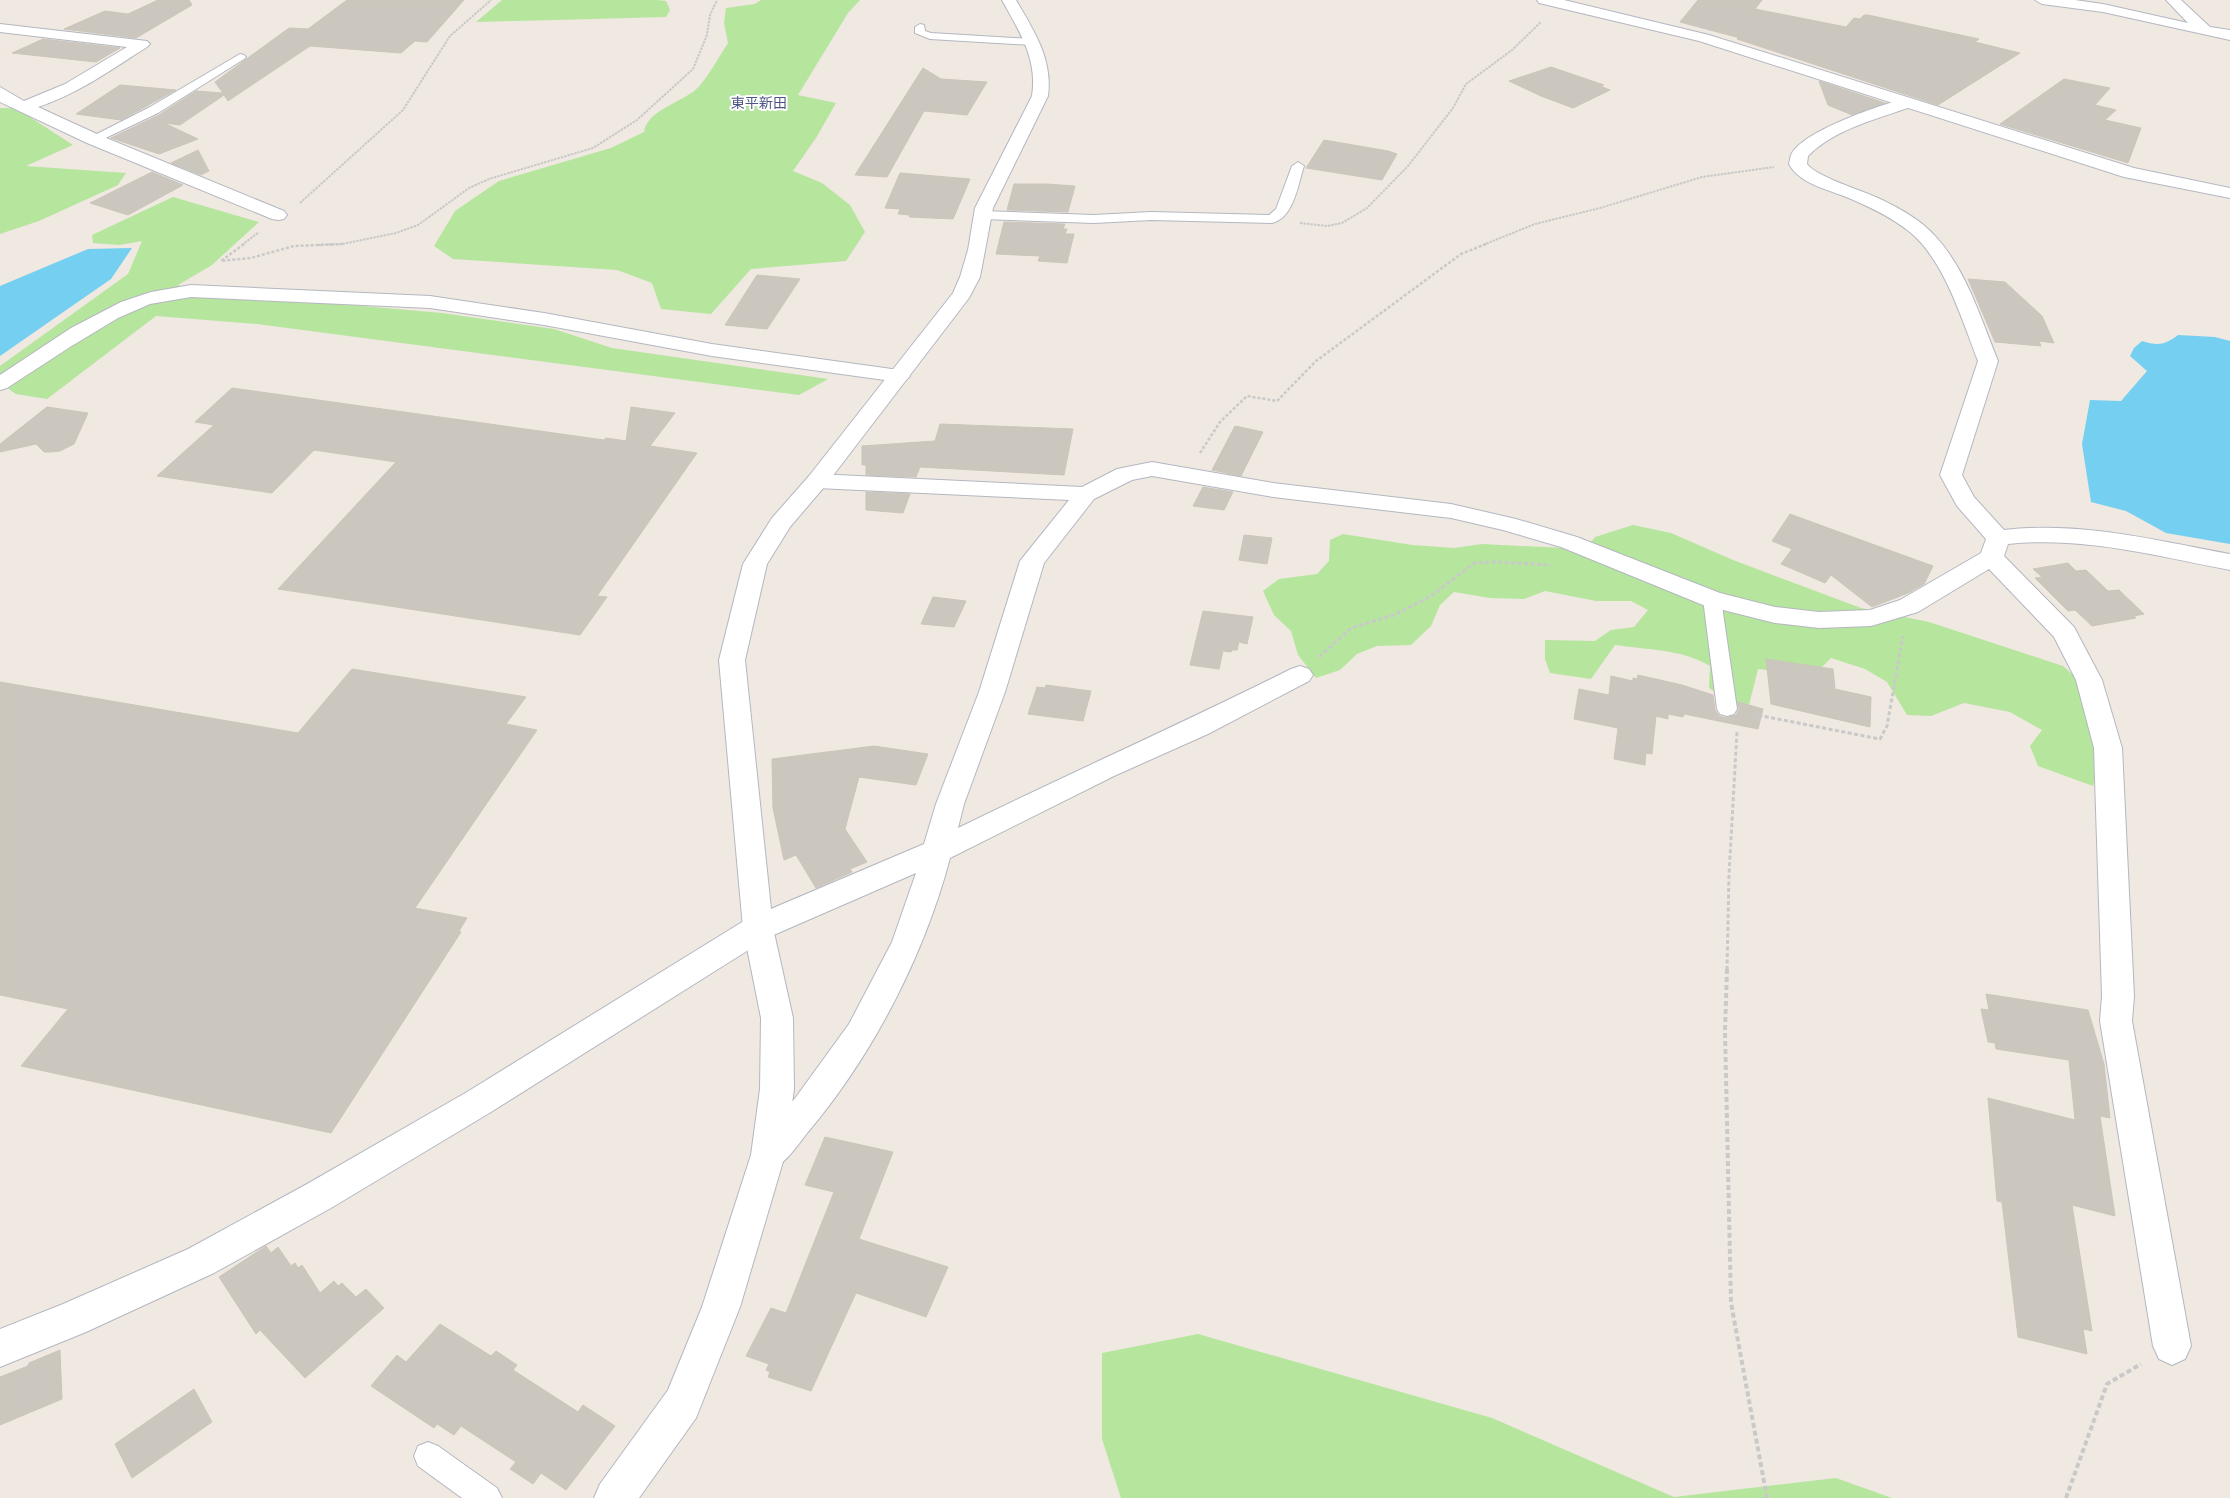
<svg xmlns="http://www.w3.org/2000/svg" width="2230" height="1498" font-family="'Exo 2','Noto Sans JP',sans-serif">
<style>
.green{fill:#b6e59e}
.water{fill:#75cff0}
.building{fill:#cbc7bf;stroke:#cbc5ba}
.lines{fill:none;stroke-linecap:round;stroke-linejoin:round}
.lane-casing{stroke:#b4b7c1;stroke-width:2}
.street-casing{stroke:#b4b7c1;stroke-width:2}
.secondary-casing{stroke:#b4b7c1;stroke-width:2}
.path-far3{stroke:#c9c9c9;stroke-width:2;stroke-dasharray:2.5 1;stroke-linecap:butt}
.path-far2{stroke:#c9c9c9;stroke-width:2.5;stroke-dasharray:3 2;stroke-linecap:butt}
.path-far1{stroke:#c9c9c9;stroke-width:3;stroke-dasharray:4 2.5;stroke-linecap:butt}
.path{stroke:#c9c9c9;stroke-width:4;stroke-dasharray:5 3;stroke-linecap:butt}
.lane{fill:#fff;fill-rule:evenodd}
.street{fill:#fff;fill-rule:evenodd}
.secondary{fill:#fff;fill-rule:evenodd}
.labels{text-anchor:middle;stroke-width:4;stroke-linejoin:round;paint-order:stroke}
.far-neighbourhood-label{font-size:14px;fill:#4d5680;stroke:#fff}
</style>
<rect width="100%" height="100%" fill="#efe9e1"/>
<path class="green" d="M502,0H656L666,1L670,10L666,17L476,22Z
M761,0H860L848,13L798,95L836,103L816,138L793,171L822,183L850,205L865,232L846,261L751,269L711,314L661,309L652,283L617,270L453,259L434,246L455,211L499,181L611,148L644,132C647,111 679,103 694,91C705,83 720,55 728,43L724,23L726,8L755,4Z
M0,108H16L73,145L26,166L126,173L118,185L39,221L0,234Z
M173,197L259,222L212,265L178,285L219,299L317,302L442,313L554,329L612,348L828,379L799,395L257,324L156,316L47,399L16,394L0,383V366L128,274L142,241L120,245L93,243L92,235Z
M1633,525L1671,533L1733,560L1861,608L1929,622L2063,666L2081,682L2093,721L2097,771L2093,786L2038,766L2030,746L2042,730L2010,712L1964,703L1931,716L1907,715L1887,682L1865,669L1831,658L1819,670L1785,672L1758,669L1749,705L1736,706L1709,688L1710,666C1682,649 1648,650 1615,645L1591,679L1550,673L1545,659V640L1595,641L1611,630L1634,627L1648,610L1631,601H1596L1545,591L1524,599L1490,598L1454,592L1440,605L1431,626L1411,645L1377,646L1357,654L1340,670L1316,678L1298,655L1291,631L1274,615L1263,591L1279,579L1317,574L1329,561L1330,540L1343,534L1412,545L1454,548L1482,544L1585,549L1595,537Z
M1198,1334L1492,1418L1674,1497L1836,1478L1892,1498H1121L1102,1439V1353Z"/>
<path class="water" d="M132,248L111,279L0,356V286L88,249Z
M2178,335L2215,337L2230,341V544L2166,533L2126,511L2091,502L2082,444L2090,400L2121,401L2147,371L2130,356L2134,348L2142,341C2158,346 2165,345 2178,335Z"/>
<path class="building" d="M158,0H189L192,5L136,38L64,29L105,11L128,14Z
M347,0H464L427,42L415,41L401,53L310,46L228,101L224,95L180,125L164,123L198,139L159,154L111,138L159,115L196,91L223,93L215,82L289,28L308,29Z
M1698,0H1762L1755,9L1846,27L1854,18L1860,19L1864,15H1868L1979,39L1975,42L2020,53L1938,105L1737,39L1740,38L1680,22Z
M43,39L120,48L96,62L12,53Z
M1551,67L1604,85L1600,86L1610,90L1573,108L1541,96L1509,81Z
M923,68L941,79L987,82L967,115L924,111L887,177L855,175Z
M2064,79L2110,88L2095,105L2116,110L2105,120L2141,128L2128,163L2000,124Z
M1819,81L1885,103L1852,115L1828,105Z
M120,85L176,90L121,120L76,114Z
M1324,140L1388,151L1397,154L1382,180L1306,168Z
M198,150L209,171L201,175L171,163Z
M152,172L183,185L128,215L90,203Z
M900,173L970,179L953,219L909,217L910,215L898,214L900,209L885,208Z
M1014,184H1046L1075,186L1068,212L1007,210Z
M1004,222L1065,224L1063,229H1067L1065,234H1074L1067,263L1038,261L1040,256L996,254Z
M757,275L800,279L767,329L725,325Z
M1968,279L2005,282L2042,316L2054,343L2039,341L2041,346L1995,342Z
M232,388L604,440L606,438L626,441L631,407L675,413L650,446L697,453L597,596L607,597L580,635L278,589L396,462L314,450L272,493L157,476L214,425L195,422Z
M47,407L88,413L74,444L60,451L51,452H44L36,444L0,452V444Z
M940,424L1073,429L1064,475L920,467L916,477L866,475V465H862V446L935,441Z
M1235,426L1263,432L1241,476L1212,470Z
M1203,487L1233,492L1224,510L1193,506Z
M866,492L910,494L903,513L866,510Z
M1790,514L1850,536L1933,566L1924,584L1908,593L1872,607L1831,575L1825,583L1781,564L1792,549L1772,541Z
M1244,535L1272,538L1267,564L1239,560Z
M2068,563L2076,571L2086,570L2108,591L2119,590L2144,614L2134,616L2136,618L2092,626L2075,610L2068,611L2035,578L2042,577L2033,569Z
M933,597L966,601L954,627L921,624Z
M1203,611L1253,617L1247,644L1239,642L1237,650H1232L1231,652L1223,651L1219,669L1190,665Z
M1766,659L1833,669L1835,689L1871,697L1870,727L1771,704Z
M352,669L526,697L506,724L537,730L415,908L467,918L459,931L461,932L331,1133L21,1066L68,1009L0,995V682L298,733Z
M1638,675L1682,685L1713,695L1715,710L1719,716L1726,718L1736,715L1739,709L1738,702L1763,709L1758,729L1684,714L1683,717L1668,714V719L1656,716L1652,754L1646,753L1645,765L1614,759L1618,728L1574,719L1579,689L1609,695L1611,676L1633,681V678L1637,679Z
M1046,685L1091,691L1083,721L1028,714L1037,687L1045,688Z
M874,746L928,754L916,785L859,777L845,829L867,862L850,869L852,872L816,888L796,855L784,860L773,808L772,759Z
M1986,994L2088,1010L2104,1064L2110,1118L2100,1116L2115,1216L2072,1205L2092,1331L2083,1329L2087,1354L2018,1337L2002,1202L1997,1201L1988,1098L2075,1120L2069,1060L1996,1049L1995,1043L1988,1042L1981,1009L1989,1010Z
M825,1137L893,1152L859,1239L948,1267L926,1317L856,1293L811,1391L768,1377L770,1372L766,1370L769,1364L746,1356L771,1308L786,1313L834,1192L805,1185Z
M266,1246L271,1253L278,1247L291,1266L295,1263L298,1268L302,1265L320,1293L334,1281L338,1286L342,1283L356,1297L366,1289L384,1308L305,1378L260,1330L256,1334L219,1277Z
M440,1324L491,1356L496,1351L517,1365L513,1370L578,1412L583,1405L615,1426L566,1490L541,1473L533,1484L510,1469L516,1462L461,1426L454,1435L437,1424L434,1428L371,1386L397,1355L406,1362Z
M60,1350L62,1399L0,1425V1377L28,1366L29,1363Z
M194,1389L212,1422L132,1478L115,1444Z"/>
<g class="lines">
<defs>
<path id="lane" d="M920,24L924,25L925,31L931,33L1032,39L1038,42L1032,45L930,39L915,33V27Z
M240,54L244,55L246,57L244,59L158,113L97,142H89L87,139L150,107Z
M1298,162L1304,166C1298,184 1294,218 1272,223L1151,220L1094,223L982,219L975,215L982,211L1094,215L1151,212L1269,215L1276,209L1292,166Z
M1712,593L1718,595L1721,599L1737,709L1734,714L1727,716L1720,714L1717,709L1703,599L1706,595Z
M428,1442L438,1446L497,1488L502,1498H462L418,1466L414,1456L418,1446Z"/>
<path id="street" d="M2035,0H2075L2103,4L2188,23L2166,0H2181L2210,27L2230,30V40L2103,12L2042,4Z
M0,24L147,41L150,44L147,47C112,69 78,94 38,107L99,135L284,211L287,215L284,219L278,220L272,219L87,143L0,102V87L24,101L65,84L127,47L0,32Z
M1907,98L1913,100L1915,103L1913,106C1878,119 1834,129 1808,156L1807,164C1817,177 1861,190 1878,198C1899,208 1920,219 1935,236C1966,269 1981,319 1998,361L1962,475L1974,497L2004,530C2080,521 2155,540 2230,554V570C2157,556 2082,536 2008,544L2004,556L2074,627L2102,680L2122,748L2134,996L2132,1021L2191,1346L2185,1359L2172,1365L2159,1359L2153,1346L2100,1021L2102,996L2094,748L2076,680L2054,637L1989,569L1918,612L1871,626L1819,628L1775,623L1703,605L1561,547L1503,530L1451,518L1273,497L1152,476L1132,480L1094,499L1044,563L1005,692L964,804L958,828C1068,774 1181,724 1291,669L1300,666L1309,669L1313,675L1309,681L1208,734L1114,776L950,858C924,956 873,1055 808,1132C796,1147 786,1164 768,1171L756,1166L751,1155L756,1144L796,1097L849,1024L892,942L916,873L769,937L491,1112L331,1208L214,1273L86,1332L0,1367V1329L63,1304L188,1249L307,1184L467,1092L747,919L924,844L936,804L979,692L1020,561L1069,500L817,488L809,486L806,481L809,476L817,474L1082,487L1117,469L1152,462L1273,483L1451,504L1516,519L1577,537L1720,593L1775,607L1819,612L1870,610L1900,600L1981,553L1986,539L1957,506L1940,475L1978,361C1962,320 1945,262 1911,233C1893,218 1872,208 1851,199C1831,190 1800,185 1789,164C1790,160 1790,156 1792,153C1806,130 1880,105 1907,98Z
M191,285L430,296L544,313L712,344L899,370L906,372L910,376L906,380L899,382L712,356L544,325L430,308L191,297L150,304L118,318L70,347L7,388L0,390V375L71,328L121,302L151,292Z"/>
<path id="secondary" d="M1002,0H1016C1034,31 1053,59 1048,96L993,208L980,277L969,298L825,486L790,527L767,564L745,660L773,928L793,1018L794,1089L785,1155L740,1307L696,1418L639,1498H594L600,1484L668,1390L702,1307L751,1155L760,1089L761,1018L743,928L719,660L743,564L772,518L809,476L953,293L960,277L968,250L975,208L1032,96C1038,59 1019,31 1002,0Z
M1537,0H1564L1709,35L2134,168L2230,188V198L2124,177L1699,41L1539,3Z"/>
</defs>
<use href="#lane" class="lane-casing"/>
<use href="#street" class="street-casing"/>
<use href="#secondary" class="secondary-casing"/>
<path class="path-far3" d="M300,203L403,110L450,36L491,0
M1300,223L1327,226L1342,223L1367,208L1408,166L1453,108L1466,84L1512,50L1541,22
M242,245L259,232
M318,245L342,244L396,233L418,225L469,188L489,179L593,148L637,120L693,69L707,35L710,15L717,0
M1483,245L1535,224L1600,208L1702,177L1774,167"/>
<path class="path-far2" d="M244,244L221,261L251,258L294,246L343,244
M1200,453L1220,422L1247,396L1277,401L1316,361L1461,254L1486,244"/>
<path class="path-far1" d="M1319,657L1351,628L1394,615L1431,596L1474,563L1497,562L1551,565
M1752,714L1880,739L1887,726L1903,636
M1727,970L1729,875L1737,732"/>
<path class="path" d="M1727,969L1725,1031L1731,1303L1767,1498
M2066,1498L2107,1384L2141,1364"/>
<use href="#lane" class="lane"/>
<use href="#street" class="street"/>
<use href="#secondary" class="secondary"/>
</g>
<g class="labels">
<g class="far-neighbourhood-label">
<text x="759" y="108">東平新田</text>
</g>
</g>
</svg>
